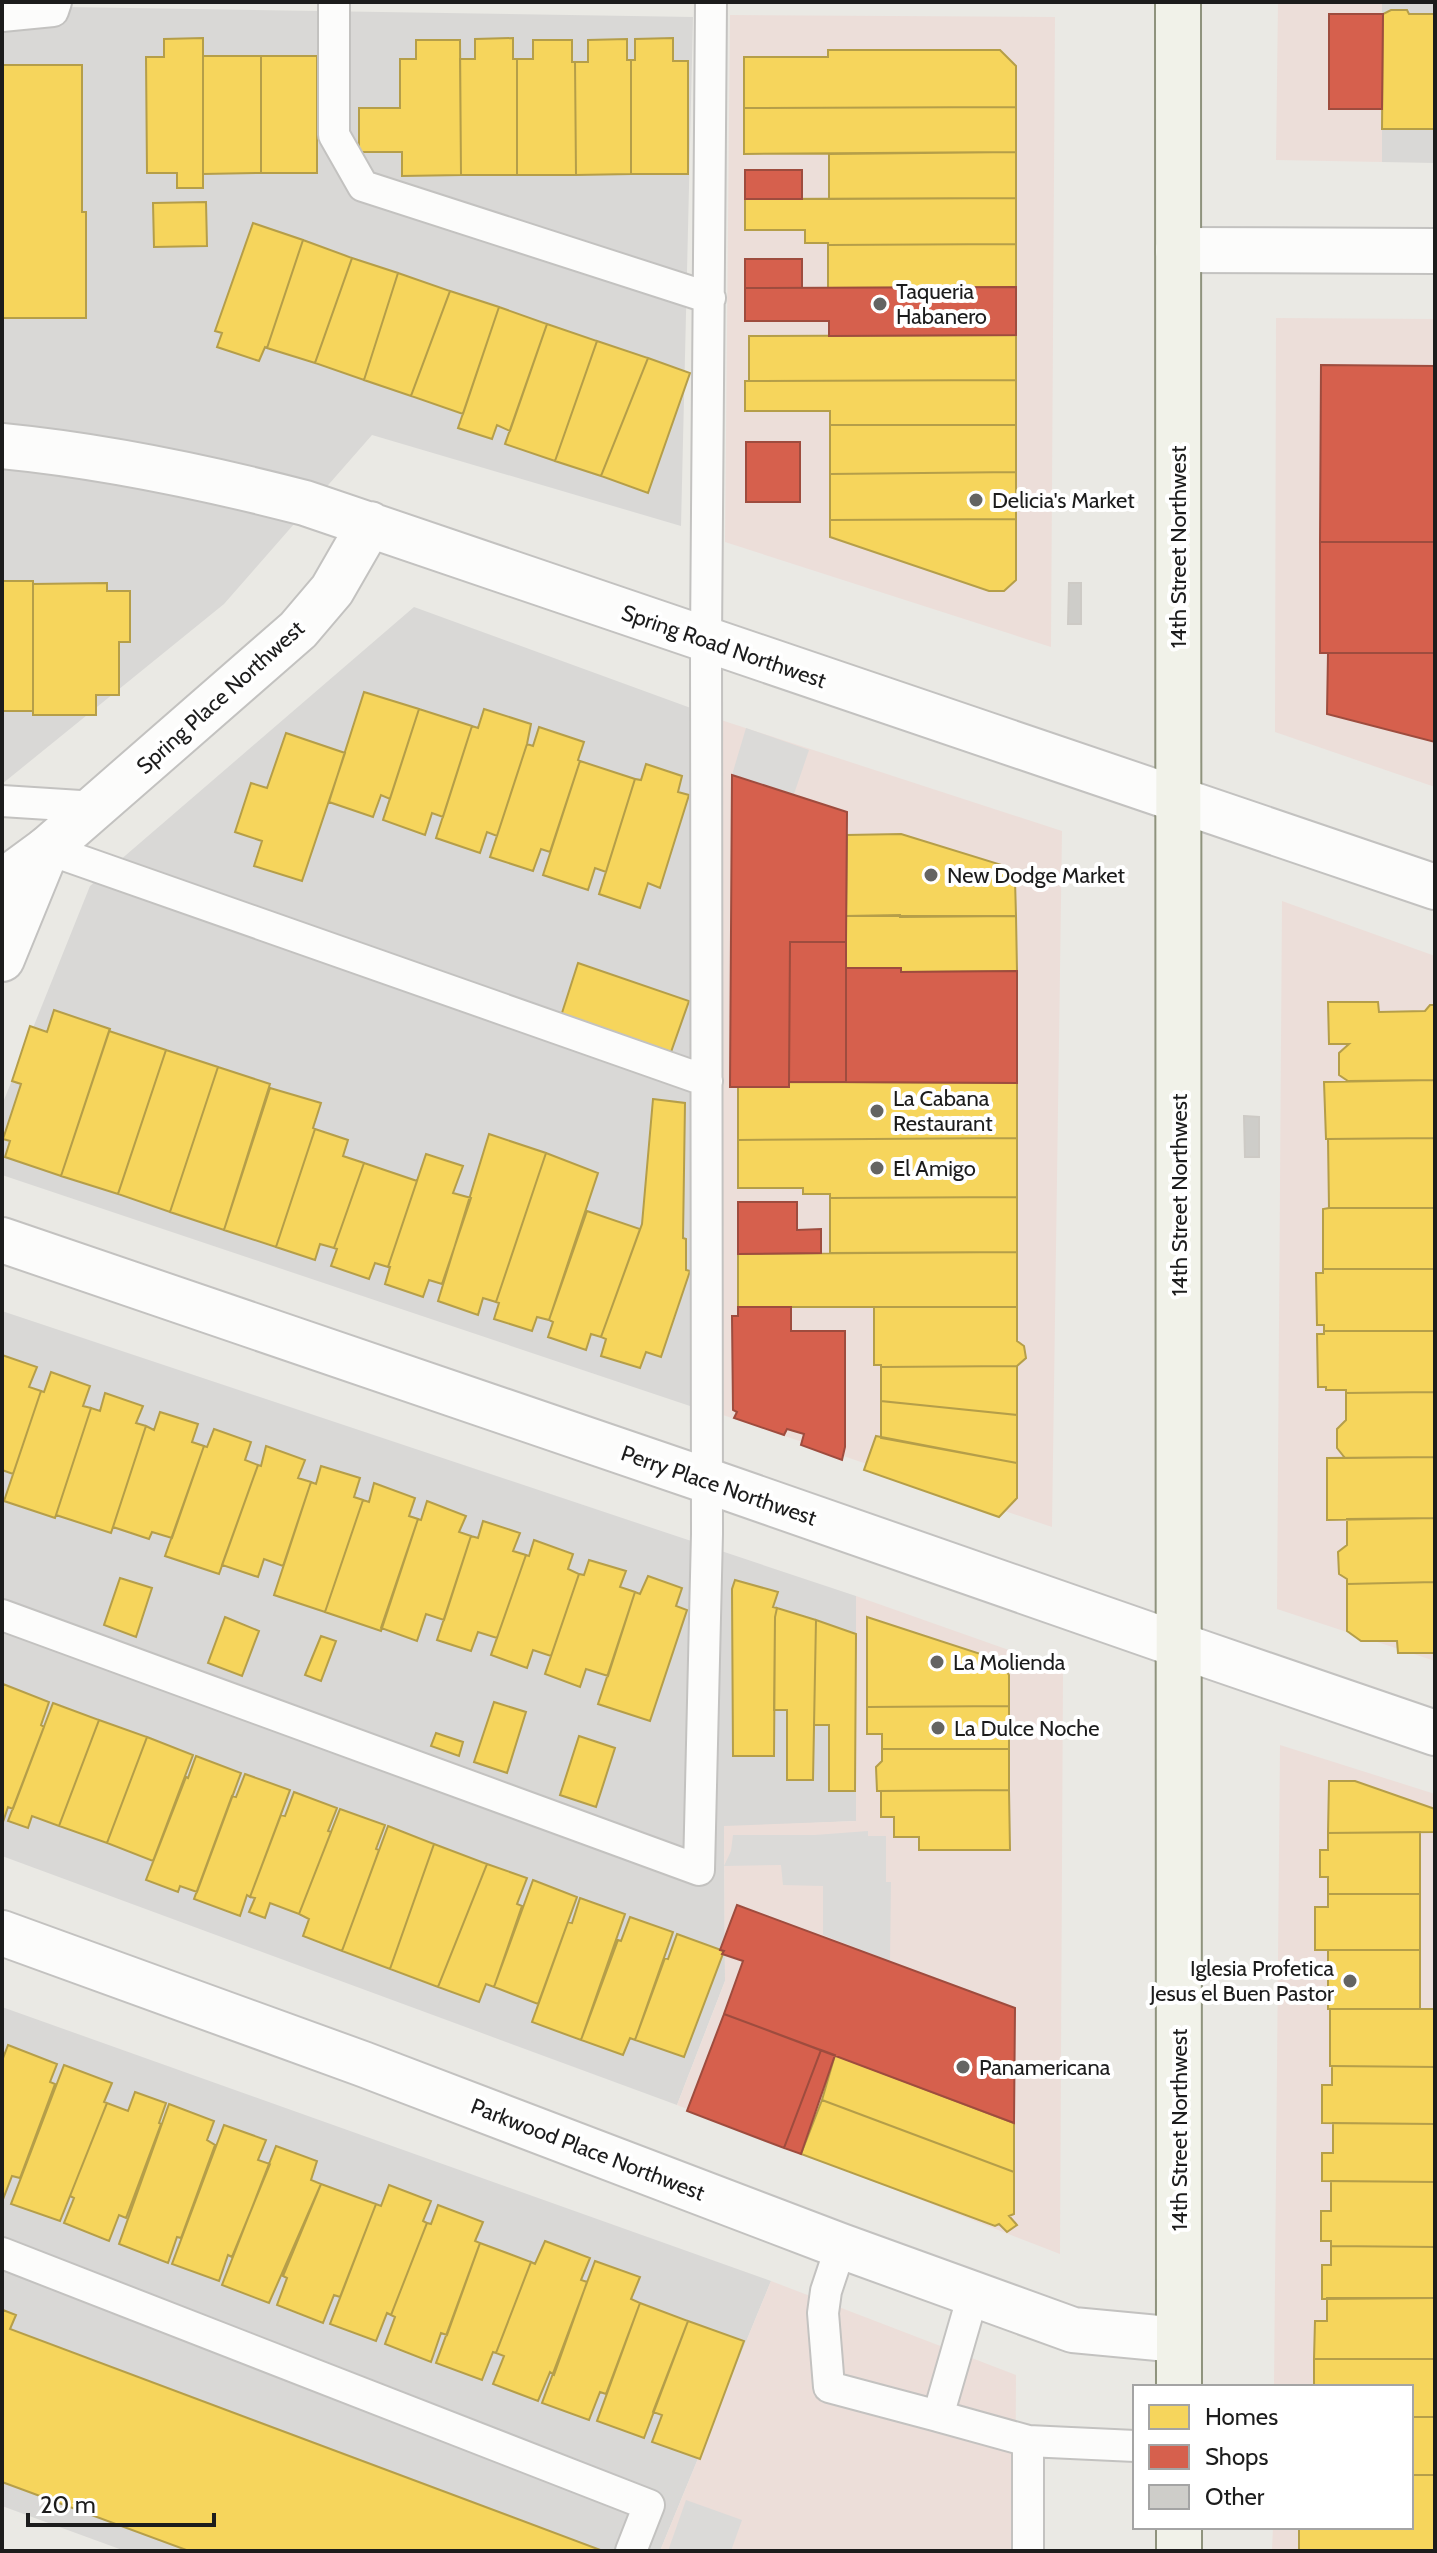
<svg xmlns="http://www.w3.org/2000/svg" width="1437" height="2553" font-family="Cabin,sans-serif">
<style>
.residential{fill:#d9d8d6}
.commercial{fill:#ecded9}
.parking{fill:#dbdad8}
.homes{fill:#f6d55c;stroke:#b59e49;stroke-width:2}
.shops{fill:#d6604d;stroke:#9e4c3e;stroke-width:2}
.building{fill:#cecdc9;stroke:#cdcac5;stroke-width:2}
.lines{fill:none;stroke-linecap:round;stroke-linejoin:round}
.service-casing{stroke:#c3c2c0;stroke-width:34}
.minor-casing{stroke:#c3c2c0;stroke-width:48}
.tertiary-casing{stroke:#c3c2c0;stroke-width:48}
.secondary-casing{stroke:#8f937d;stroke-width:48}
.service{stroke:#fcfcfb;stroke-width:30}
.minor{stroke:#fcfcfb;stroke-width:44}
.tertiary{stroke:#fcfcfb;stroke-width:44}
.secondary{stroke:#f1f2e9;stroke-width:44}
.poi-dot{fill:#646462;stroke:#fff;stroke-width:3}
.labels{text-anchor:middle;stroke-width:8;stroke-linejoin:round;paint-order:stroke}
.poi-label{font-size:22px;fill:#1c1c1c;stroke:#fff;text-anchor:start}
.street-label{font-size:22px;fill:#1c1c1c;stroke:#fff}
</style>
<rect width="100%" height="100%" fill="#eae9e4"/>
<path class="residential" d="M1382,2H1435V163L1382,162Z
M2,6L693,17L681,526L372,435L224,604L2,784Z
M414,607L699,711L690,1406L2,1175V1105L90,886Z
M2,1311L856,1596V1821L724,1827L725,1981L677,2105L2,1856Z
M2,2007L771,2281L660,2551H125L2,2506Z"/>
<path class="commercial" d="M1278,2H1382V162L1276,160Z
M730,15L1055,17L1051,647L725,542Z
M1276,318L1435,319V787L1275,732Z
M721,720L1062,831L1052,1527L720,1414Z
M1282,901L1435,956V1661L1277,1609Z
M856,1596L1063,1669L1060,2254L677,2105L725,1981L724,1826L856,1821Z
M1280,1745L1435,1794V2551L1272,2550L1273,2527H1411V2387H1274Z
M771,2281L1016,2375L1015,2551H660Z"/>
<path class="parking" d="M746,728L809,750L794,794L732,775Z
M868,1831V1836H886V1882H891L890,1961L823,1935V1886L783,1885L781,1865L724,1866L731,1851L733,1835H815Z
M686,2500L742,2520L731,2551H668Z"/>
<path class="homes" d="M1391,10H1407L1409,14H1435V129H1382L1383,14Z
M203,38V188H177V173H147L146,57H164V39Z
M513,38V59H517V175H461L460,59H475V39Z
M673,38V61H688V174H631V60H635V39Z
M627,39V60H631V174L576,175L575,62H588V40Z
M416,40H460L461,175L402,176V152H359V108H400V59H416Z
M533,40H572V62H575L576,175H517V59H533Z
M828,50H1000L1016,66V107L744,108V57H828Z
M203,56H261V173L203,174Z
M261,56H317V173H261Z
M2,65H82V212H86V318H2Z
M1016,107V152L744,154V108Z
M1016,152V198L829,199V154Z
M1016,198V244L828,245V243H805V230H745V199Z
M206,202L207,246L154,247L153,203Z
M253,223L303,240L267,348L265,347L259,361L217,347L222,333L215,331Z
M303,240L352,258L315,363L267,348Z
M1016,244V287L828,288V245Z
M352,258L398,273L364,380L315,363Z
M398,273L450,291L411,396L364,380Z
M450,291L499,307L463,414L411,396Z
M499,307L547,324L510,431L497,425L492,439L458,428Z
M547,324L597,341L555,461L505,444Z
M1016,335V380L749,381V336Z
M597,341L648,358L601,476L555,461Z
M648,358L690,373L648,493L601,476Z
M1016,380V425H830V411H745V381Z
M830,425H1016V472L830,474Z
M1016,472V519L830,520V474Z
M1016,519V580L1004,591H989L830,537V520Z
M2,581H33V711H2Z
M107,583V591H130V642H119V695H96V715H33V584Z
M364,692L419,709L390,799L381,795L373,817L329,802Z
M419,709L472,726L443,817L432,813L425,835L383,820Z
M484,709L531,724L527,744L497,836L487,832L480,853L436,838L472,726L478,728Z
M539,727L584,742L578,760L580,761L550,852L541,849L533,871L490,857L527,744L533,746Z
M286,733L345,753L302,881L254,866L262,841L235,832L251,783L267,788Z
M580,761L635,779L606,872L595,868L588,890L543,875Z
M646,764L682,776L678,792L689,795L660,888L648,883L640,908L599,894L635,779L641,780Z
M901,834L1005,866L1015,880L1016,916H846L847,835Z
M900,915V917L1016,916L1017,971L901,972V968H846V916Z
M578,963L689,1001L671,1052L561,1016Z
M1328,1002H1378L1379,1012L1425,1011L1430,1005H1435V1080L1348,1081L1339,1075V1053L1349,1044H1329Z
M54,1010L110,1029L61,1176L5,1157L10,1141L3,1139L21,1084L12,1081L30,1026L47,1032Z
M109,1031L166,1050L118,1194L61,1176Z
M166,1050L218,1067L170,1212L118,1194Z
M218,1067L270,1084L224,1230L170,1212Z
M1435,1080V1138L1326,1139L1324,1082Z
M789,1082L1017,1083V1138L738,1140V1087H789Z
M270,1088L321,1103L313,1128L315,1129L276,1247L224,1230Z
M653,1099L685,1103L683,1238L686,1239V1270L690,1271L661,1357L646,1352L640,1368L601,1356L606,1339L601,1337L642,1224Z
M315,1129L348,1140L343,1156L364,1163L334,1248L320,1244L315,1260L276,1247Z
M489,1134L546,1153L496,1302L483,1298L478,1315L438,1301Z
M1017,1138V1197L830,1198V1194H803V1188H738V1140Z
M1435,1138V1208H1329L1328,1139Z
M546,1153L598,1173L549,1320L537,1317L532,1331L494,1319L499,1303L496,1302Z
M426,1154L463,1166L453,1193L471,1198L442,1284L429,1280L423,1297L385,1284L390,1267H388Z
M364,1163L417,1181L388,1267L375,1263L369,1279L331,1266L337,1249L334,1248Z
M1017,1197V1252L830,1253V1198Z
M1329,1208H1435V1269H1323V1209Z
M587,1211L640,1229L601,1337L591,1334L586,1350L548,1337L553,1322L549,1320Z
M1017,1252V1307H738V1254Z
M1323,1269H1435V1331H1324V1325H1317L1316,1273H1323Z
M874,1307H1017V1341L1024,1346L1026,1358L1017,1366L881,1367V1365H874Z
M1324,1331H1435V1392L1346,1393V1390H1326V1387H1318L1317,1334H1324Z
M2,1355L37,1367L29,1387L41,1391L13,1474L2,1470Z
M1017,1366V1415L881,1401V1367Z
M51,1372L90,1386L83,1406L91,1408L55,1518L4,1501L41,1391L44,1392Z
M1435,1392V1457L1345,1458L1337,1448V1429L1346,1420V1393Z
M105,1393L143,1406L136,1423L146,1426L111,1533L56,1515L91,1408L100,1411Z
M881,1401L1017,1415V1463L881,1438Z
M160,1412L198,1424L192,1442L204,1446L172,1538L152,1532L149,1539L113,1527L146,1426L154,1430Z
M214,1429L251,1442L245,1460L258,1465L219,1574L165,1556L204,1446L207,1447Z
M876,1436L1017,1463V1498L999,1517L864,1470Z
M266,1446L305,1460L298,1478L311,1482L283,1566L264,1559L258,1577L222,1565L258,1465L261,1466Z
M1435,1457V1518L1327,1520V1458Z
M321,1466L360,1478L354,1497L363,1500L325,1612L274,1595L311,1482L316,1484Z
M374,1483L415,1498L409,1516L418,1519L381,1631L325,1612L363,1500L369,1502Z
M427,1501L466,1516L459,1532L471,1536L444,1620L426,1614L417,1641L381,1628L418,1519L421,1520Z
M1435,1518V1582L1347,1584V1579L1339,1574L1338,1552L1347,1545V1519Z
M483,1521L520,1533L513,1551L526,1555L497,1638L478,1632L471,1651L437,1640L471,1536L478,1538Z
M534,1540L573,1554L568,1569L579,1574L551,1656L533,1650L527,1668L491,1655L526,1555L529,1556Z
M589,1560L626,1571L620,1587L635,1592L608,1676L586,1669L580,1687L545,1674L579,1574L584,1575Z
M648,1576L682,1588L676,1606L687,1610L650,1721L598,1704L635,1592L640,1594Z
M120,1578L152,1588L136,1637L104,1625Z
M735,1580L778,1592L773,1607L777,1608L775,1617L774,1756H733L732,1589Z
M1435,1582V1653H1398L1397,1641H1361L1347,1631V1584Z
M777,1608L816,1620L813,1780H787V1710H774L775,1617Z
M225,1617L259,1631L242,1676L208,1663Z
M867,1617L999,1660L1009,1675V1706L867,1707Z
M816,1620L856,1634L855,1791H829V1725H814Z
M321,1636L336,1641L321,1681L305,1675Z
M3,1684L49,1702L41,1725L44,1727L13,1809L8,1807L2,1825Z
M494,1702L526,1712L507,1773L474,1762Z
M53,1703L99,1720L59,1826L32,1816L28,1828L8,1821Z
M1009,1706V1749H882V1734H867V1707Z
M99,1720L147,1737L107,1843L59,1826Z
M436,1733L463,1742L459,1756L431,1746Z
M579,1736L615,1748L596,1807L560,1795Z
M147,1737L193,1755L153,1861L107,1843Z
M882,1749H1009V1790L877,1791L876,1767L882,1761Z
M196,1756L241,1773L197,1892L180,1886L178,1892L146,1880L186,1777L188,1778Z
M245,1774L290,1790L250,1897L247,1895L240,1916L194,1899L232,1796L236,1797Z
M1329,1781H1355L1435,1809V1832L1328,1833Z
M1009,1790L1010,1850H919V1837H894V1817H881V1791Z
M294,1792L337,1808L328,1831L331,1832L299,1914L270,1903L265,1918L249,1912L255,1898L250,1897L281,1815L285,1816Z
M340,1809L385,1825L376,1849L379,1850L342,1951L303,1936L309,1919L299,1914Z
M388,1826L434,1844L390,1969L342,1951Z
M1420,1832V1894H1328V1877H1320V1850H1328V1833Z
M434,1844L487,1864L438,1987L390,1969Z
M487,1864L527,1878L517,1904L522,1906L494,1987L486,1984L479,2002L438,1987Z
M533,1880L577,1897L538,2004L494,1987Z
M1328,1894H1420V1950H1315V1907H1328Z
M580,1898L625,1914L581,2040L532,2022L568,1922L572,1923Z
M630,1917L673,1932L635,2040L630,2038L623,2055L581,2040L618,1940L621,1941Z
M677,1934L724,1951L684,2057L635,2040L665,1958L668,1959Z
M1328,1950H1420V2009H1328Z
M1330,2009H1435V2067L1330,2066Z
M8,2045L57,2064L50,2082L55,2084L20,2178L12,2176L2,2202V2061Z
M835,2055L1014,2123V2172L822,2100Z
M64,2065L112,2083L104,2102L107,2103L60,2221L11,2204Z
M1332,2066L1435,2067V2124L1322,2123V2085H1332Z
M135,2092L166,2103L159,2123L161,2124L126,2218L119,2215L109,2241L64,2223L74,2198L70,2196L107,2103L128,2111Z
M822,2100L1014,2172V2214L1009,2216L1017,2225L1007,2232L999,2224L995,2226L801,2154Z
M169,2104L214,2121L207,2140L215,2145L181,2238L177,2237L168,2263L119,2244Z
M1333,2123L1435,2124V2182L1322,2181V2153H1333Z
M224,2125L266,2140L258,2160L270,2164L232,2257L228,2255L219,2281L172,2264Z
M276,2146L317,2161L311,2180L321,2184L269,2303L222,2285Z
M1331,2181L1435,2182V2247L1331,2246V2241H1321V2211H1331Z
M321,2184L376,2204L340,2297L334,2295L323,2323L277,2305L287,2278L283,2276Z
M389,2185L431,2201L423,2221L427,2223L391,2315L387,2313L376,2341L330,2324L376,2204L381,2206Z
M438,2205L483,2222L475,2241L480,2243L447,2335L441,2333L431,2362L385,2344L395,2317L391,2315L427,2223L431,2224Z
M545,2241L590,2258L581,2280L587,2282L554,2375L550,2372L538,2401L493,2384L504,2356L496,2353L531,2262L535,2264Z
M480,2243L531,2262L496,2353L493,2352L482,2380L436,2363Z
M1331,2246L1435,2247V2298L1322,2299V2265H1331Z
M595,2261L640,2277L631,2299L640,2303L606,2394L600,2392L589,2420L542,2403Z
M1327,2298H1435V2359H1314L1315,2321H1327Z
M640,2303L688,2321L644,2438L597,2421Z
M3,2310L16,2315L10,2329L603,2551H189L2,2482Z
M688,2321L744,2341L700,2459L652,2442L662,2415L653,2412Z
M1314,2359H1435V2417H1411V2387H1314Z
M1411,2417H1435V2475H1411Z
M1411,2475H1435V2551H1299V2527H1411Z"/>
<path class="shops" d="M1329,14H1383L1382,109H1329Z
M745,170H802V199H745Z
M745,259H802V288H745Z
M1016,287V335L829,336V321H745V288Z
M1321,365L1435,366V542H1320Z
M746,442H800V502H746Z
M1320,542H1435V653H1320Z
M1328,653H1435V742L1327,714Z
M732,775L847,812L846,942H790L789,1087H730Z
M790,942H846V1082H789Z
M846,968H901V972L1017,971V1083L846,1082Z
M738,1202H797V1230L821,1229V1253L738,1254Z
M738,1307H791V1331H845V1447L842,1460L801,1445L804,1434L787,1429L784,1435L734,1418L737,1412L733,1410L732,1316H738Z
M737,1905L1015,2008L1014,2123L724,2014L743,1961L722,1954L724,1951L720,1950Z
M724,2014L821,2050L784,2148L687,2111Z
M821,2050L835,2055L801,2154L784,2148Z"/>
<path class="building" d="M1069,583H1081V624H1068Z
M1244,1116L1259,1117V1157H1245Z"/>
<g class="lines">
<defs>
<path id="service" d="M334,2V135L363,186L710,298
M2,16L53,11L56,2
M2,801L96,807
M47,849L707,1081
M2,1615L699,1870L707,1534L706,640L711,2
M841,2246L826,2291L823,2313L829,2387L938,2416L973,2295
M2,2253L649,2505L631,2551
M938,2416L1028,2441L1135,2446
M1028,2551V2441"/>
<path id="minor" d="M1178,250L1435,251
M2,959L47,849
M2,1240C238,1320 474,1399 708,1481C951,1565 1192,1651 1435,1733
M2,1933L363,2064L841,2246L1073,2330L1179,2340"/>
<path id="tertiary" d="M2,446C105,456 205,477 305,503L1435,887
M2,882L47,849L298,630L332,590L370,524"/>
<path id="secondary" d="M1178,2L1179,2387
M1179,2527V2551"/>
</defs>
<use href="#service" class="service-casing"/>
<use href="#minor" class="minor-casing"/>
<use href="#tertiary" class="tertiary-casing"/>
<use href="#secondary" class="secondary-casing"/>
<use href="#service" class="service"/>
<use href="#minor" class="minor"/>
<use href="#tertiary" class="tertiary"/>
<use href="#secondary" class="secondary"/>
</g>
<g class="poi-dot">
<circle cx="880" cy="304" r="8"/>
<circle cx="976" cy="500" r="8"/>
<circle cx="931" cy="875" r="8"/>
<circle cx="877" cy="1111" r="8"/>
<circle cx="877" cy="1168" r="8"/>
<circle cx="937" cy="1662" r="8"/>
<circle cx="938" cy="1728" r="8"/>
<circle cx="1350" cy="1981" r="8"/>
<circle cx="963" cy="2067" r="8"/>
</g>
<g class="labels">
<g class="poi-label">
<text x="896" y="299">Taqueria<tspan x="896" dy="25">Habanero</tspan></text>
<text x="992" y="508">Delicia's Market</text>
<text x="947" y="883">New Dodge Market</text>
<text x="893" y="1106">La Cabana<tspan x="893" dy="25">Restaurant</tspan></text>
<text x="893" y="1176">El Amigo</text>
<text x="953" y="1670">La Molienda</text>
<text x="954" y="1736">La Dulce Noche</text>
<text x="1334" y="1976" text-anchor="end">Iglesia Profetica<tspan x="1334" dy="25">Jesus el Buen Pastor</tspan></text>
<text x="979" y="2075">Panamericana</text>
</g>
<g class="street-label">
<text transform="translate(1178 547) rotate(-90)" y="8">14th Street Northwest</text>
<text transform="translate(724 646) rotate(19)" y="8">Spring Road Northwest</text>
<text transform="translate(220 697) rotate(-42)" y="8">Spring Place Northwest</text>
<text transform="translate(1179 1195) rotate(-90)" y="8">14th Street Northwest</text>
<text transform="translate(719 1485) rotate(19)" y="8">Perry Place Northwest</text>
<text transform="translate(1179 2130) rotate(-90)" y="8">14th Street Northwest</text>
<text transform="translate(588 2149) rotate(21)" y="8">Parkwood Place Northwest</text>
</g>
</g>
<rect width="1437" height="2553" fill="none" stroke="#1c1c1c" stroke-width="8"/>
<rect x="1133" y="2385" width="280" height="144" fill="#ffffff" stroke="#a4a4a4" stroke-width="2"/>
<rect x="1149" y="2405" width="40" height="24" fill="#f6d55c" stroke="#a4a4a4" stroke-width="2"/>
<text x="1205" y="2425" font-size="24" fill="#1c1c1c">Homes</text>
<rect x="1149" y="2445" width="40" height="24" fill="#d6604d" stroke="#a4a4a4" stroke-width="2"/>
<text x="1205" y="2465" font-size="24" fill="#1c1c1c">Shops</text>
<rect x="1149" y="2485" width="40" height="24" fill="#cecdc9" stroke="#a4a4a4" stroke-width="2"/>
<text x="1205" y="2505" font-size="24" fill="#1c1c1c">Other</text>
<path d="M28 2513v12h186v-12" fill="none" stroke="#1c1c1c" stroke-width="4"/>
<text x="40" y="2513" font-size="24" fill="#1c1c1c" stroke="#ffffff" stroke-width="6" paint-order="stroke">20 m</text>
</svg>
